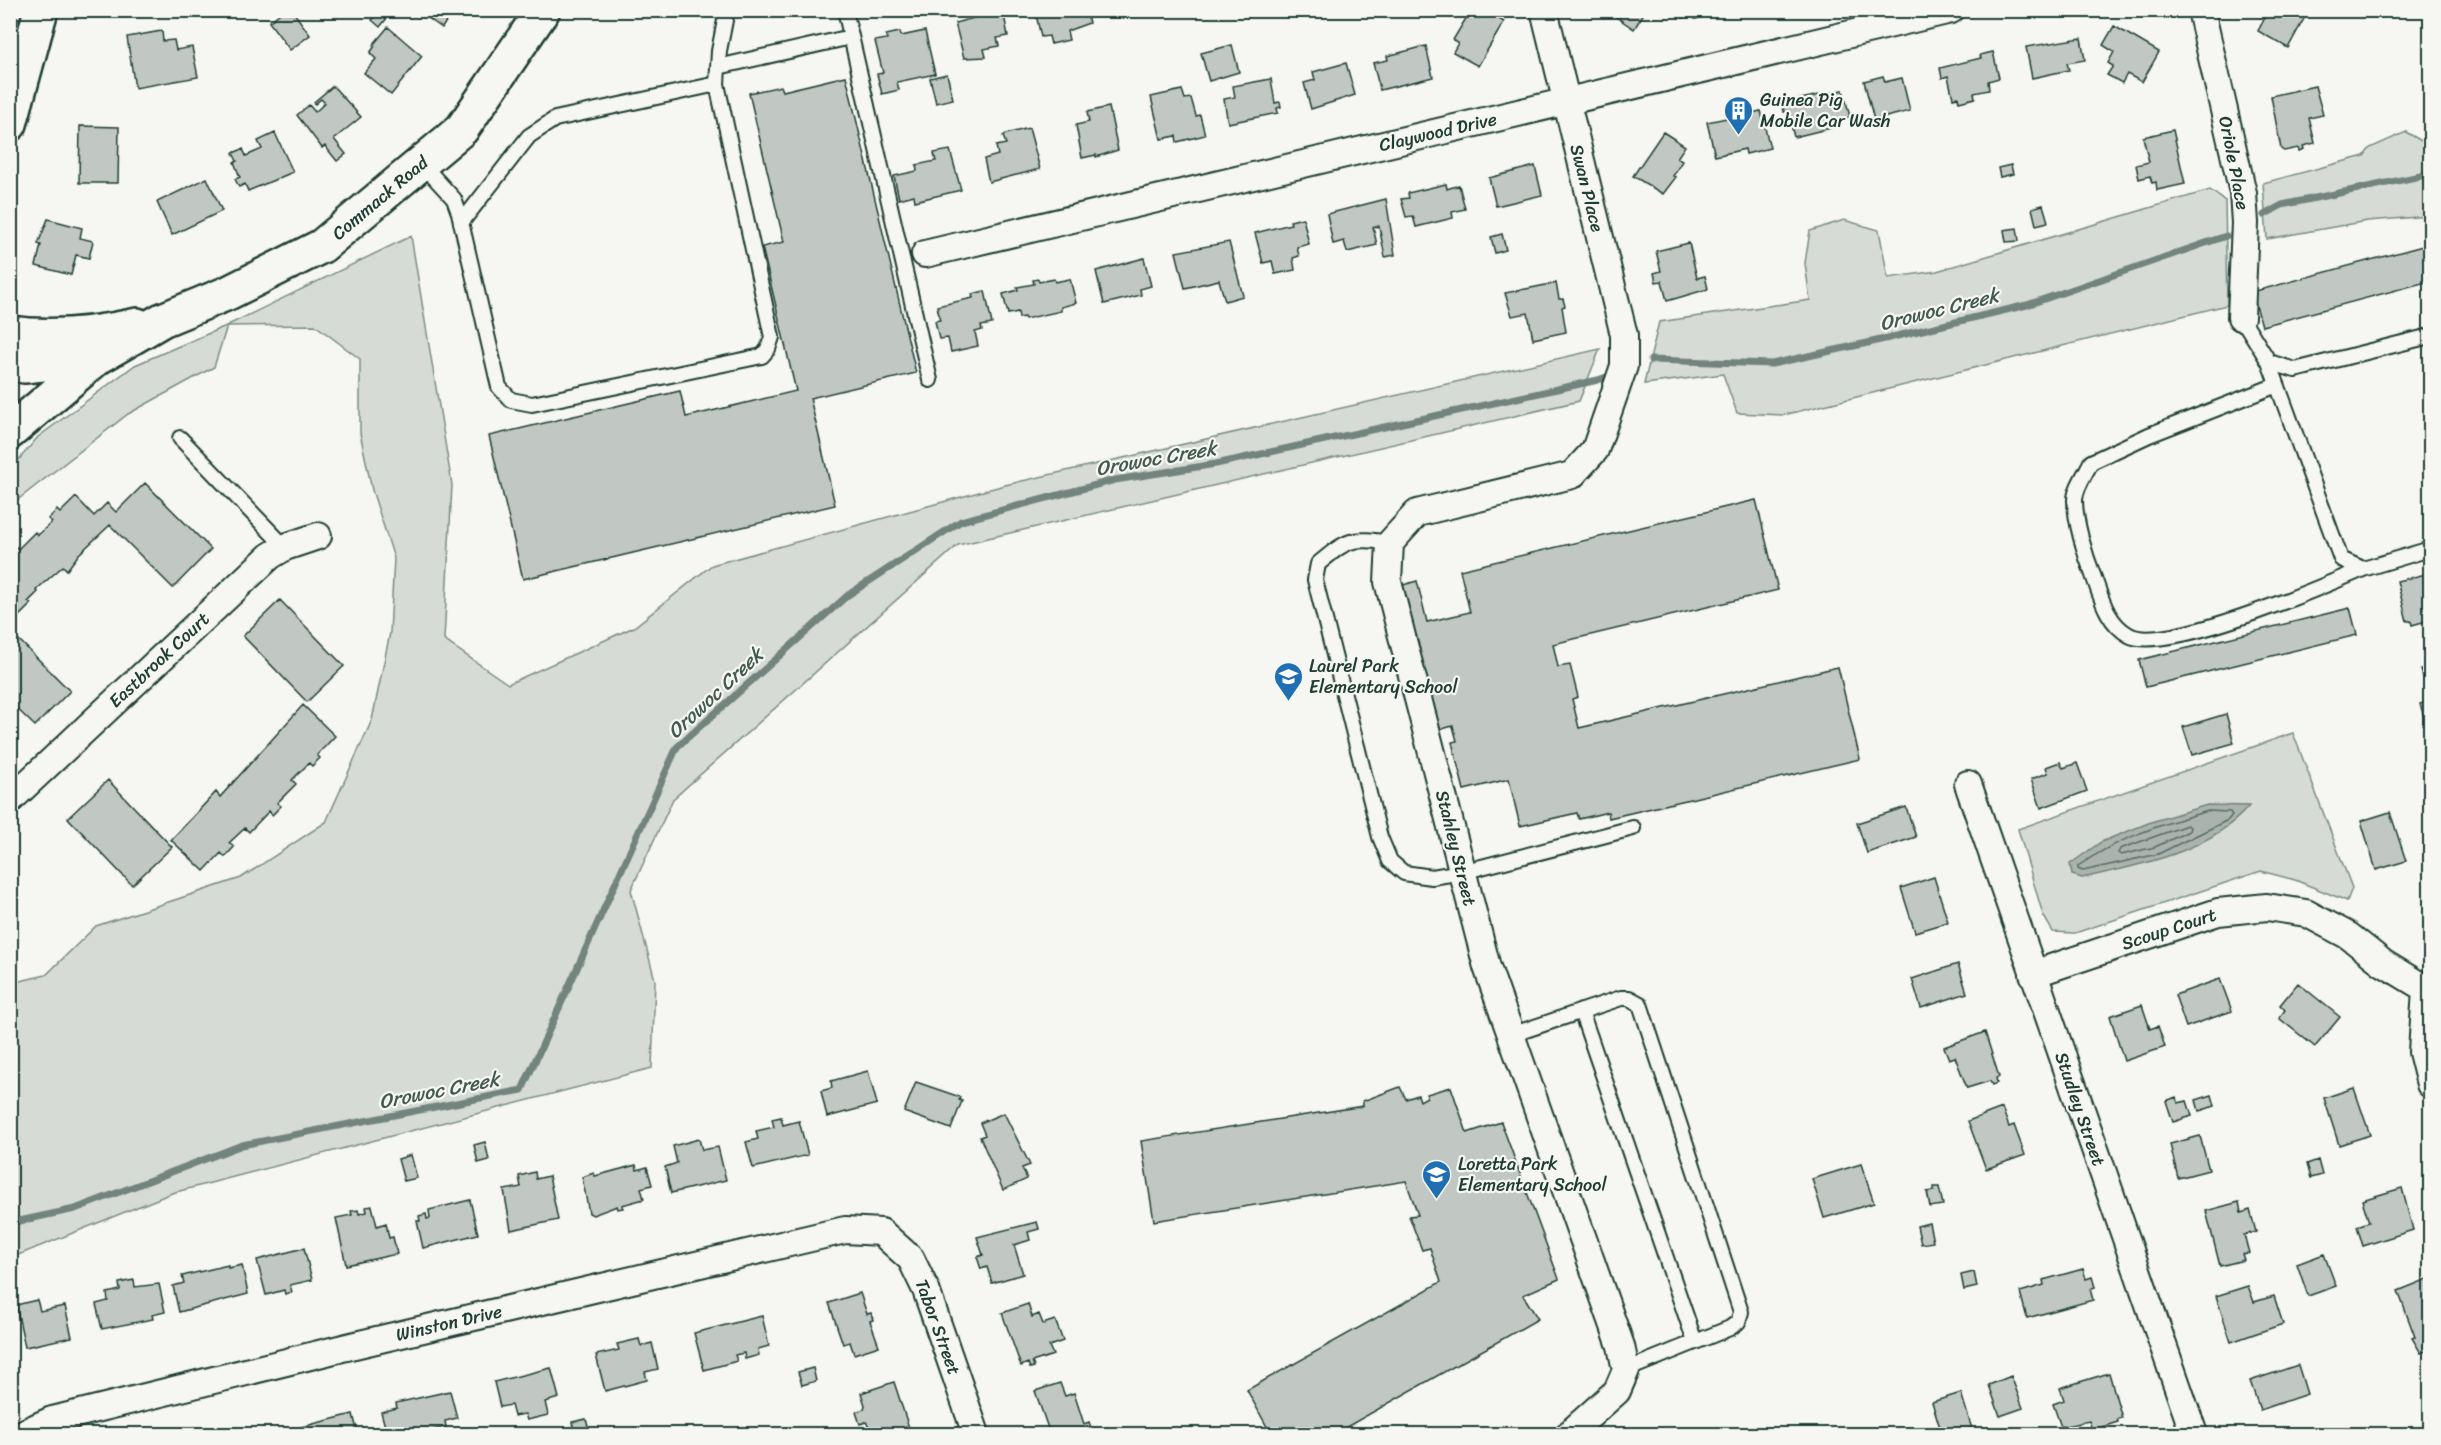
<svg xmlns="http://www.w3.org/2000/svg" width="2441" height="1445" font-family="Sriracha,sans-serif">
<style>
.green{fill:#d6dbd6;stroke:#7a8c85;stroke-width:1.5}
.water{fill:#aab3ae;stroke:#72847d;stroke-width:1.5}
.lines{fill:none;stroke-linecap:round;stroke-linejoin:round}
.shore{stroke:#576c65;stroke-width:1.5}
.stream{stroke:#72847d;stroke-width:7}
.building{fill:#c1c8c3;stroke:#1f3d34;stroke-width:1.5}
.lane-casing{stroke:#1f3d34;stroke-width:18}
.street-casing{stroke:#1f3d34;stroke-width:30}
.secondary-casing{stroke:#1f3d34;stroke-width:38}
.lane{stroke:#f6f6f2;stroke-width:14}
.street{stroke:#f6f6f2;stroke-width:26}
.secondary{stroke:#f6f6f2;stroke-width:33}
.labels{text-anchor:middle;stroke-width:4.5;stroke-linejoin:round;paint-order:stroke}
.poi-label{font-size:18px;fill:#1f3d34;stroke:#f6f6f2;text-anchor:start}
.street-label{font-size:18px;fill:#1f3d34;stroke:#f6f6f2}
.water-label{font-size:20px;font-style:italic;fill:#425a52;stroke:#f6f6f2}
</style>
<rect width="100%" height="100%" fill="#f6f6f2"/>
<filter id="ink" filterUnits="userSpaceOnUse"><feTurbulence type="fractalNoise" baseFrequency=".0167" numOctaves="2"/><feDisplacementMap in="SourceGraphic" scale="12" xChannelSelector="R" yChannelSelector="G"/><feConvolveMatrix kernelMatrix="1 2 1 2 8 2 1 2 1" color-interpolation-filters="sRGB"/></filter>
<g filter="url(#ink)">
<path class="green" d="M2406,132L2430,146V216L2367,221L2267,239L2263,183L2364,156L2370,148Z
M2210,190L2225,201L2227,305L1784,415L1737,413L1723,374L1644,384L1659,322L1810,300L1805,263L1810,231L1844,220L1879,230L1888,278L1937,271Z
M411,236L452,485L444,640L508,684L634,627L712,565L1005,485L1600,349L1579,401L958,545L673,799L631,890L655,980L652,1068L172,1193L11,1258V983L46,975L96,926L241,878L326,822L372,720L390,633L394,558L372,490L360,433V359L315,325L227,326L214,367L128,414L11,505V469L38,437L135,365L226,326Z
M2293,733L2352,888L2347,901L2295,880L2261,871L2075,933L2053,932L2043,915L2018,829Z"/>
<path class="water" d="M2207,805L2249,806C2209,853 2139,865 2082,878L2072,875L2070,864L2101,842L2151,822Z"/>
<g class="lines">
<path class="shore" d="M2208,811L2230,812L2232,815L2228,820L2158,854L2083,871L2078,869V866C2118,838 2162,824 2208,811Z
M2187,825L2190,827L2189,831L2155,847L2121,855L2118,853L2120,849Z"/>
<path class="stream" d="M2264,215L2282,205L2430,174
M1651,360L1772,364L1872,342L2027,305L2226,236
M10,1223L75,1209L242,1145L522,1090L677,747L848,595L961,521L1115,480L1216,464L1598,380L1615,374"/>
</g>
<path class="building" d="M284,10H292L310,35L290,50L269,22Z
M417,10H453L442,28Z
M1003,10L1008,36L997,38L999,46L984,49L986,57L964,58L955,23Z
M1035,10H1086L1089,23L1067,31L1069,40L1051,44L1049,36L1041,37Z
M1118,10H1150L1120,18Z
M1471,10H1484L1504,22L1478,66L1453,52L1458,43L1453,40Z
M1606,10H1646L1634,29Z
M1681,10H1715L1716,14L1695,19L1694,15L1683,18Z
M2269,10H2304L2306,15L2288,48L2258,31Z
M379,11L387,18L380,27L372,20Z
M2114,26L2159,52L2142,82L2127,74L2122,83L2107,75L2113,66L2108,63L2114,52L2103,45Z
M388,27L422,56L391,95L364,73L376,59L370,53L375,46L373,45Z
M162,31L163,41L174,40L176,50L192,47L198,77L135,88L127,37Z
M925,31L935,74L897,82L899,90L882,94L877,74L883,73L875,41L887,39L886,35L900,32L901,36Z
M2081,38L2085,60L2067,63L2069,70L2032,78L2026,47Z
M1232,45L1239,72L1209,81L1201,53Z
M1426,46L1433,77L1380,90L1373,63L1388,60L1387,56Z
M1993,52L1999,78L1988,81L1989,90L1974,93L1975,98L1959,102L1958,97L1953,98L1948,76L1942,78L1940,68L1981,58L1980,55Z
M1346,63L1355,95L1311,109L1304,83L1315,80L1313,72Z
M947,74L953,99L936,103L930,78Z
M846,76L916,373L810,398L835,505L523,579L489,436L680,391L686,417L796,391L762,247L784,242L749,93L781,86L783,91Z
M1883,76L1885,82L1902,78L1910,111L1874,120L1864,81Z
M1271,79L1275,103L1280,102L1281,107L1277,108L1278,113L1228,123L1224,99L1235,97L1233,86Z
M333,86L361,117L334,139L346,154L337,161L325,146L322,148L297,115L309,105L315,112L325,103L321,99L315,104L314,102Z
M2315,86L2323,115L2309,118L2315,143L2303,146L2304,149L2299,151L2298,148L2284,151L2281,149L2271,96Z
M1182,90L1185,99L1191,98L1196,116L1200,115L1205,135L1177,142L1176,136L1161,139L1151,97Z
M1843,90L1850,117L1830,122L1831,128L1794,137L1788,111L1784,112L1782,103Z
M1109,107L1118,150L1096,157V155L1082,158L1076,125L1089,122L1087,112Z
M1761,111L1770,148L1746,154L1745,149L1715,156L1707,122Z
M80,126L119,127L118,183H79Z
M1029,128L1040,169L989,182L984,159L998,155L996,146L1006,144L1003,136L1006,134Z
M2173,130L2185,184L2157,190L2156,182L2152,183L2150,176L2139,179L2136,165L2149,162L2143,137Z
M1663,132L1685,146L1677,158L1682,161L1673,176L1676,177L1663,194L1633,176Z
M275,133L293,172L248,191L245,184L239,187L235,179L240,177L234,162L237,161L233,153L243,149L246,156L262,149L258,141Z
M950,150L961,190L915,201L914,195L899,199L894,176L917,171L916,165L936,161L934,153Z
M2011,165L2013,174L2000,177L1998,168Z
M1535,166L1542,195L1496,206L1489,178Z
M207,178L222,211L172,235L157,202Z
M1446,184L1447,189L1459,185L1465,209L1452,212L1453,218L1416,227L1413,216L1406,217L1401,199L1409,198L1408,193Z
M1386,199L1395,255L1385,257L1379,226L1373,227L1377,245L1347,252L1344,241L1333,244L1327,214Z
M2043,205L2048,222L2036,225L2032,208Z
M1303,218L1309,244L1297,247L1299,256L1293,258L1295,270L1275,274L1272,261L1263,263L1255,233L1291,224L1290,221Z
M48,219L82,228L80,238L93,241L89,258L76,255L71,275L36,266L41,245L38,244Z
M2017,228L2019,241L2006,242L2004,230Z
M1502,234L1506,250L1495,253L1491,237Z
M1229,242L1243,296L1225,301L1219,280L1185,288L1176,252Z
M1689,243L1697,278L1705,276L1708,289L1667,301L1662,281L1656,282L1654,273L1661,271L1656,251Z
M2430,244V281L2262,326L2252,292Z
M1144,258L1151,286L1140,289L1141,295L1104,304L1096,271Z
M1038,279L1039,282L1054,279L1055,282L1070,279L1076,303L1061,307V311L1025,319L1024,317L1019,318L1018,312L1008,314L1003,294L1018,290L1017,287L1034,284L1033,280Z
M1556,283L1559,299H1563L1565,306L1562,307L1566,332L1533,339L1528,313L1512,316L1505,293Z
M985,291L992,324L981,326L982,330L975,332L978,346L951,352L948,338L939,339L935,321L940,320L937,306L973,298L972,294Z
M145,483L211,549L173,588L110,525L79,554L67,570L63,566L36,590L38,592L28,602L31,604L11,624L10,551L15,546L18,549L35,532L38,535L52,522L48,519L57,510L60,513L76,497L94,516L107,503L116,512Z
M1756,500L1778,590L1553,644L1558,667L1570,665L1578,697L1572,699L1579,728L1838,667L1860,759L1609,818L1608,812L1579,819L1577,813L1520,826L1509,779L1464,790L1452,742L1457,741L1453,726L1438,730L1403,585L1417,581L1427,622L1470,612L1460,570Z
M2430,573V620L2412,625L2411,621H2407L2397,581Z
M280,600L344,666L307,702L243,636Z
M2350,608L2357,635L2146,687L2139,660Z
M10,631L70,691L35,726L10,702Z
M2430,667V698L2421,670Z
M2430,701V725L2427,726L2420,704Z
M303,705L335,736L317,755L320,758L312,766L309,763L292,780L296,784L277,803L281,806L272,815L269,811L249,832L245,828L229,843L234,847L225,857L221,853L204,871L171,840L216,792L220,797Z
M2226,714L2234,743L2192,755L2183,727Z
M2060,762L2063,768L2077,763L2087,791L2041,808L2031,779L2048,773L2046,767Z
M108,780L172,847L132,885L68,818Z
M1906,807L1916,837L1867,853L1857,823Z
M2390,812L2406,861L2376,870L2361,821Z
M1934,877L1948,922L1915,932L1901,888Z
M1958,964L1967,993L1921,1008L1912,979Z
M2220,979L2232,1011L2186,1027L2175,995Z
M2298,983L2340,1017L2315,1047L2279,1018L2285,1010L2280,1005Z
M2142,1005L2150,1029L2158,1026L2165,1047L2124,1061L2110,1016Z
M1985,1032L1999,1077L1996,1078L1997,1083L1992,1085L1990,1081L1967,1088L1955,1057L1949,1059L1944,1047Z
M868,1071L877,1104L827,1117L821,1091L832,1088L831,1081Z
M916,1082L960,1097L959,1100L962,1101L951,1129L904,1112Z
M1400,1087L1406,1099L1418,1095L1420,1101L1427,1097V1094L1451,1087L1467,1133L1501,1122L1559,1279L1523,1295L1538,1319L1334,1434H1271L1247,1390L1441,1282L1430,1248L1422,1250L1409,1216L1418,1215L1406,1181L1154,1221L1141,1141L1363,1106V1101Z
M2354,1088L2370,1135L2339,1145L2324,1098Z
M2212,1095L2215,1106L2199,1111L2196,1100Z
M2176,1097L2178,1103L2187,1101L2192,1116L2173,1122L2166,1101Z
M2002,1108L2009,1127L2014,1125L2025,1155L1986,1169L1968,1121Z
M1004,1113L1030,1165L1022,1168L1027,1179L1003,1190L980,1137L985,1135L980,1123Z
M781,1117L783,1125L799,1121L808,1155L753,1168L746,1142L758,1139L756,1131L774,1127L772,1119Z
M2200,1136L2209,1170L2178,1178L2170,1144Z
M699,1139L702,1150L718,1147L726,1180L671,1193L665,1167L677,1163L673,1146Z
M485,1142L489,1160L478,1163L474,1145Z
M411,1155L417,1178L404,1181L398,1159Z
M2318,1160L2322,1175L2311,1178L2307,1164Z
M1861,1164L1874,1203L1824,1218L1812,1179Z
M636,1165L637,1170L647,1167L652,1185L641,1188L644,1199L622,1205L623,1208L618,1209L617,1206L593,1215L589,1213L582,1177L594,1173L595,1176Z
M535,1172L536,1179L549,1176L558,1220L511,1230L504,1190L521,1187L519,1176Z
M1934,1187H1939L1943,1205L1930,1207L1927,1192L1934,1191Z
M2402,1188L2413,1230L2363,1246L2357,1226L2369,1222L2362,1200Z
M470,1200L478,1234L423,1248L417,1221H420L419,1216L426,1214L427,1219L430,1218L429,1210Z
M2239,1202L2241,1213L2250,1210L2256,1232L2244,1235L2249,1253L2242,1254L2244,1260L2220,1266L2206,1211Z
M372,1206L377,1226L386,1223L389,1238L393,1237L397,1254L346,1265L336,1218L352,1215L351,1211L358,1210L359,1214L367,1212L366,1207Z
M1037,1222L1039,1229L1028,1232L1030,1240L1014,1245L1023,1274L992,1283L987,1267L981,1269L977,1257L983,1255L977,1237Z
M1929,1223L1933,1242L1921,1244L1917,1226Z
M304,1248L312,1280L290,1285L292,1292L285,1294L284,1290L266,1295L257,1260Z
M2324,1254L2336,1286L2308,1296L2297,1264Z
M228,1265V1268L242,1265L248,1294L179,1312L173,1286L184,1283L182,1276Z
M2083,1269L2086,1279L2092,1277L2095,1287L2090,1289L2093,1300L2027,1318L2020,1292L2044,1285L2043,1280Z
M1974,1272L1977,1287L1964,1290L1961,1275Z
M2430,1278V1349L2421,1353L2412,1338L2415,1337L2398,1291Z
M134,1280L135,1287L159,1284L165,1312L152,1315L153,1319L102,1329L96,1304L108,1301L107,1293L120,1290L119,1283Z
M2248,1286L2254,1302L2274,1296L2283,1324L2231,1342L2216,1296Z
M860,1293L867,1314L871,1313L873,1320L870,1321L879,1346L854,1354L850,1342L843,1344L829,1303Z
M37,1300L40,1311L65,1306L72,1337L25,1347L16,1305Z
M1028,1304L1032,1317L1039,1314L1043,1324L1055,1320L1063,1341L1049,1346L1053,1355L1032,1362L1034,1367L1030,1368L1028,1363L1021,1366L1002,1313Z
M762,1316L769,1346L758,1349L759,1355L745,1359L744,1353L735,1355L737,1361L704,1370L694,1333Z
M639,1339L641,1346L652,1343L658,1369L645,1372L647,1380L605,1391L596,1355L619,1350L617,1344Z
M2298,1365L2307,1394L2260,1410L2250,1381Z
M551,1368L559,1398L545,1402L548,1415L527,1420L525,1414L514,1416L511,1405L500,1407L494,1382Z
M813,1368L816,1381L802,1385L798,1372Z
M2109,1373L2122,1418L2117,1419L2118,1422L2092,1430L2089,1421L2061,1427L2053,1404L2064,1400L2060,1388Z
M2011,1376L2023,1408L2000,1416L1989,1385Z
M894,1382L911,1434H874L866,1422L860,1424L856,1412L864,1409L865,1405L861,1393Z
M1060,1383L1065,1396L1074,1393L1084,1424L1089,1422L1091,1428L1085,1430L1086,1434H1050L1035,1391Z
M450,1391L457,1418L445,1421L446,1427L414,1434H387L381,1412L397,1408L396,1403Z
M1961,1393L1972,1429L1955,1434H1942L1932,1402Z
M353,1414L358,1434H298L297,1428Z
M586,1419L590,1434H575L572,1422Z"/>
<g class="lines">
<defs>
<path id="lane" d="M845,10L930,380
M718,67L851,37
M421,163L454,199L459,213L499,387L511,400L532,404L762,356L768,349L772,337L717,84L719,51L727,10
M461,223L529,136L555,119L717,84
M2241,317L2269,362L2341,559L2363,569L2430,549
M2269,362L2295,370L2430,336
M2277,385L2149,435L2091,462C2086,473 2075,488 2075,500C2075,521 2085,555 2093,575C2101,597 2107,623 2129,635C2164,655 2324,586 2363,569
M180,438L285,547
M1390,543C1351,537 1348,539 1318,564L1315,580L1380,837L1390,861L1404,873L1432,877L1462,872L1633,828
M1581,1011L1695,1342
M1511,1035L1621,998H1629L1640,1004L1741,1312L1738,1322L1730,1328L1626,1370"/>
<path id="street" d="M1544,10L1624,335V366L1595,450L1572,475L1417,513L1390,543L1388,582L1487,967L1621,1346L1626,1370L1617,1391L1569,1434
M2201,10L2243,193L2245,223L2241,317
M925,254L1951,10
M1968,784L2194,1434
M10,800L270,556L285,547L318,536
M2033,974L2218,912L2267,907L2306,913L2349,936L2383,963L2426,989H2430
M2426,989L2422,1052L2430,1084
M21,1434L52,1420L355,1345L845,1230L881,1232L911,1259L926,1290L976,1434"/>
<path id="secondary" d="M10,124L41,10
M10,333C52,339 96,334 137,325
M10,363L24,366L97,358L162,320L228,293L322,246L462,129L543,10
M10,432L97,358"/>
</defs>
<use href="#lane" class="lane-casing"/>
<use href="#street" class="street-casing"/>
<use href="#secondary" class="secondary-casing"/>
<use href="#lane" class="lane"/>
<use href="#street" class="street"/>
<use href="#secondary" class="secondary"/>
</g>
</g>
<defs>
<symbol id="building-pin" viewBox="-11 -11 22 30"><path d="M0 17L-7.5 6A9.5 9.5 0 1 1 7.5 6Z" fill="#1f6fb2" stroke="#f6f6f2"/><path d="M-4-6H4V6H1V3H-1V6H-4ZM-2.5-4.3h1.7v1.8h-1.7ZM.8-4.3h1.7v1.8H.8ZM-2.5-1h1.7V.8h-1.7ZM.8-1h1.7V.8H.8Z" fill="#fff"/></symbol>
<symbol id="school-pin" viewBox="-11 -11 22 30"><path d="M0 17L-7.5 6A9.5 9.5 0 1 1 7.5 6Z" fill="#1f6fb2" stroke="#f6f6f2"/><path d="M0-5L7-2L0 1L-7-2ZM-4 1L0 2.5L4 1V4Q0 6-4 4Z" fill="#fff"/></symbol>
</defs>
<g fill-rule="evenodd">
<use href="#building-pin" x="1722" y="94" width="33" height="45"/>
<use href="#school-pin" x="1272" y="660" width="33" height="45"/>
<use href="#school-pin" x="1420" y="1158" width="33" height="45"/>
</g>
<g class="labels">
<g class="poi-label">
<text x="1760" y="106">Guinea Pig<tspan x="1760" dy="21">Mobile Car Wash</tspan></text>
<text x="1309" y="672">Laurel Park<tspan x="1309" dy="21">Elementary School</tspan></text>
<text x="1458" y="1170">Loretta Park<tspan x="1458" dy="21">Elementary School</tspan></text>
</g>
<g class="street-label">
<text transform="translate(1438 132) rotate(-13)" y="6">Claywood Drive</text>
<text transform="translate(2234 163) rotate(79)" y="6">Oriole Place</text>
<text transform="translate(1587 188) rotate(76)" y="6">Swan Place</text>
<text transform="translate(380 198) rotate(-40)" y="6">Commack Road</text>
<text transform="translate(159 660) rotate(-43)" y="6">Eastbrook Court</text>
<text transform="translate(1456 848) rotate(76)" y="6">Stahley Street</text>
<text transform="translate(2169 929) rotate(-18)" y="6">Scoup Court</text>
<text transform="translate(2080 1109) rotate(71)" y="6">Studley Street</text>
<text transform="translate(449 1323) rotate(-13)" y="6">Winston Drive</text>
<text transform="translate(938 1327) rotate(70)" y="6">Tabor Street</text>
</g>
<g class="water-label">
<text transform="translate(1939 309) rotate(-14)" y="7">Orowoc Creek</text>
<text transform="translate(1156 458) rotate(-10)" y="7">Orowoc Creek</text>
<text transform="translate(715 693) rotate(-43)" y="7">Orowoc Creek</text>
<text transform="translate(439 1090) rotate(-11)" y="7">Orowoc Creek</text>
</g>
</g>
<rect width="2441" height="1445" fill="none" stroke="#f6f6f2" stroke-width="36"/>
<rect x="18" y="18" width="2405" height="1409" fill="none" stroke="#1f3d34" stroke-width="2" filter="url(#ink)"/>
</svg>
